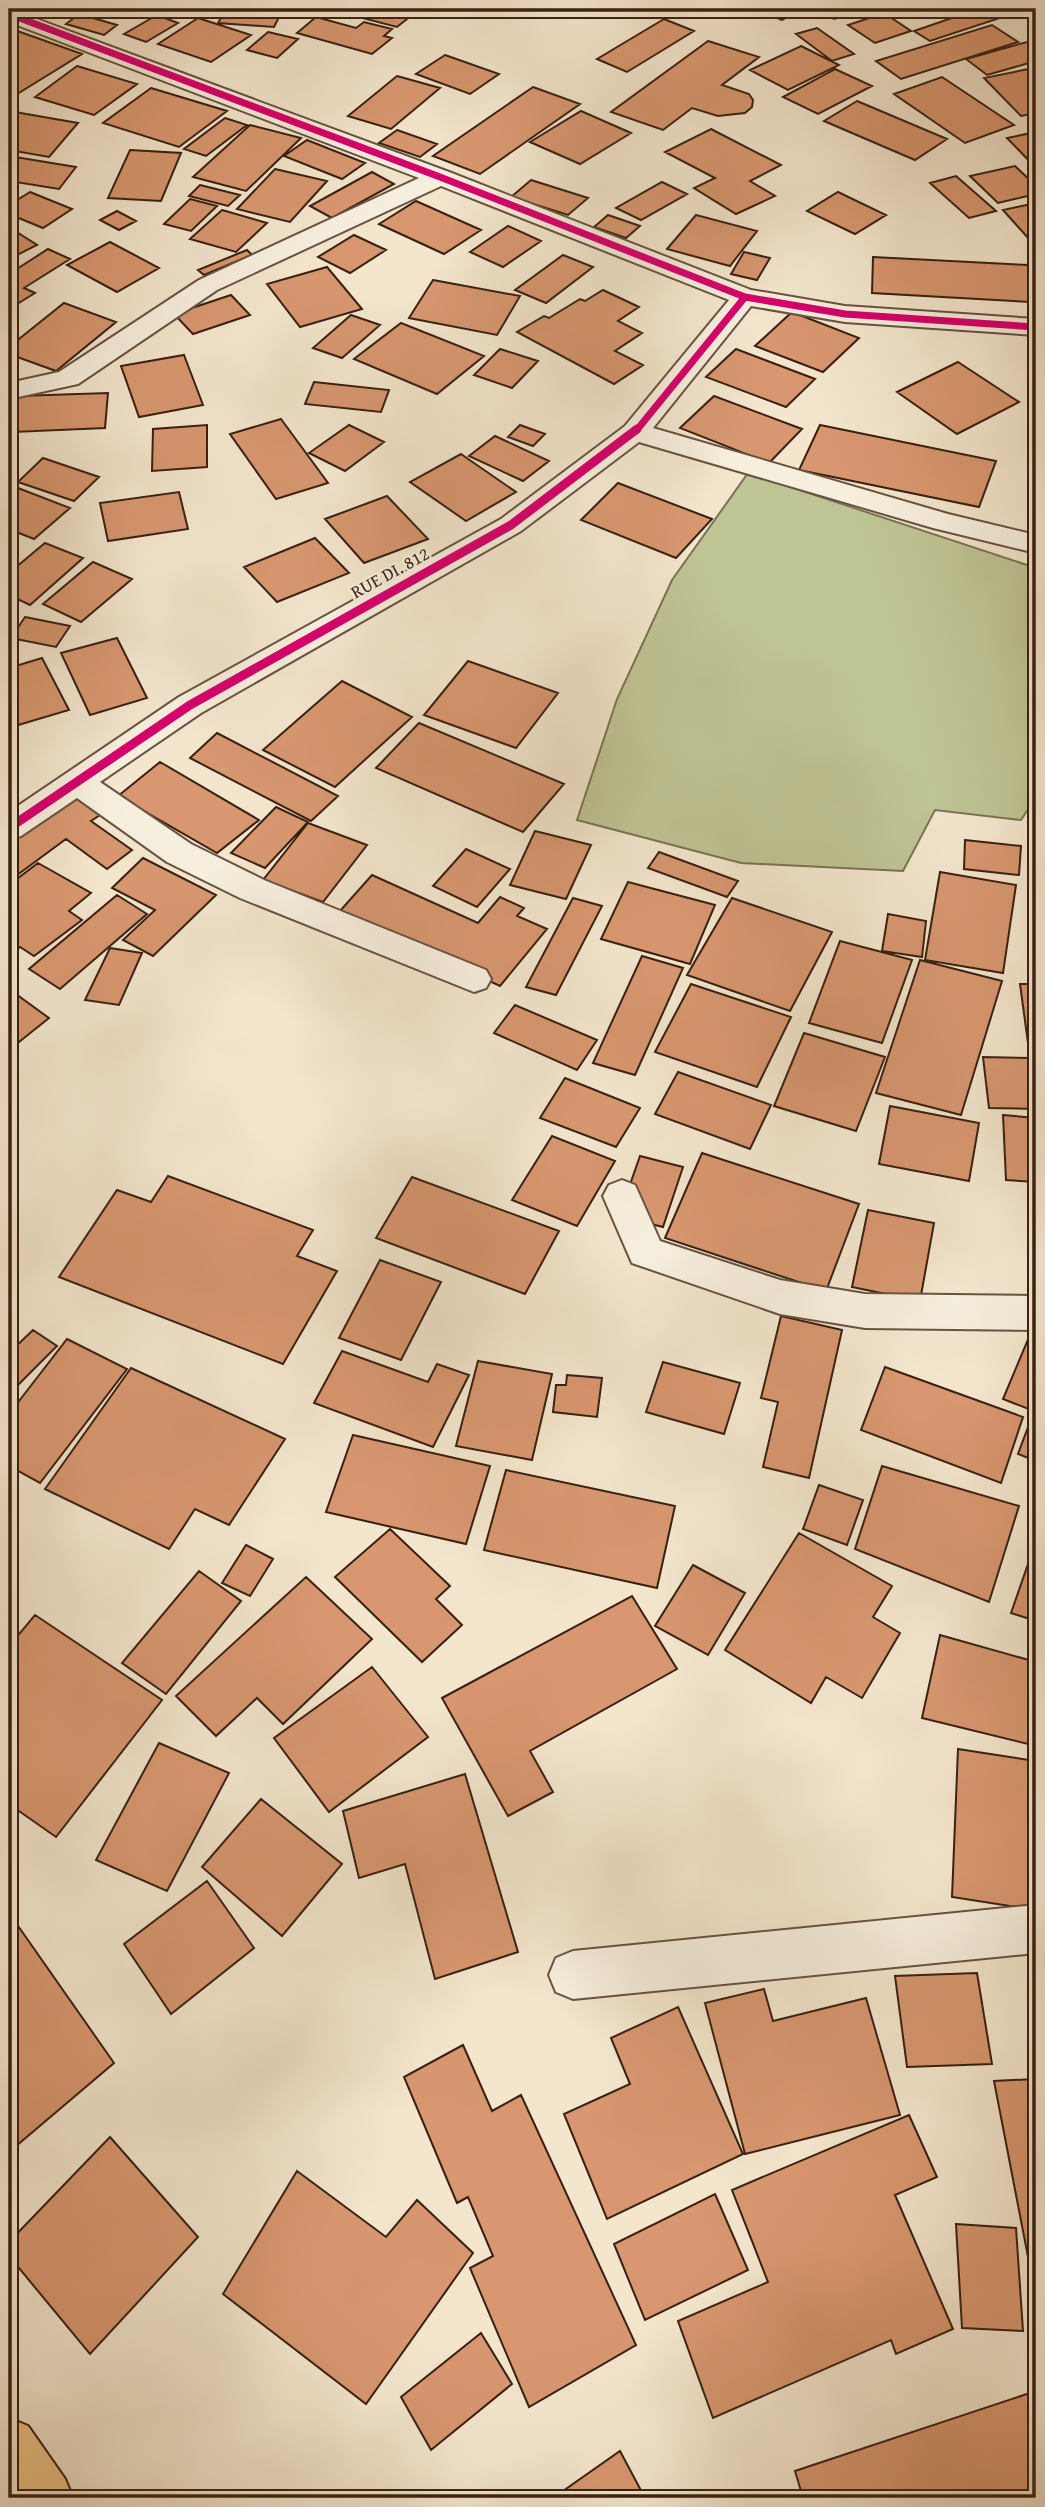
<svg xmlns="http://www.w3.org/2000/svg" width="1045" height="2507" font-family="'Gentium Book Plus',serif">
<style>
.green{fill:#bfc495;stroke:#7c7254;stroke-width:2}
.building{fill:#d89770;stroke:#392012;stroke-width:2}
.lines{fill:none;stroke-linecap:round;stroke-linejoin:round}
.minor-casing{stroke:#685241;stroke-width:4}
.major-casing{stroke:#392012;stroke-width:4}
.minor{fill:#f7efde;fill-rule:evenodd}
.major{fill:#eac386;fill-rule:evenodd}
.cycleway-far1-casing{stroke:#f7efde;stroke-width:10}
.cycleway-casing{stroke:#f7efde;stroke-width:12}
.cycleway-far1{stroke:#d6006c;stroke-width:7}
.cycleway{stroke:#d6006c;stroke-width:9}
.labels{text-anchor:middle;stroke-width:5;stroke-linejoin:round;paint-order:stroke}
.far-street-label{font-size:18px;fill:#392012;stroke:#f7efde}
</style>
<rect width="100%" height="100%" fill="#f3e6cd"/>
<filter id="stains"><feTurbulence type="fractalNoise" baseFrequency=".00286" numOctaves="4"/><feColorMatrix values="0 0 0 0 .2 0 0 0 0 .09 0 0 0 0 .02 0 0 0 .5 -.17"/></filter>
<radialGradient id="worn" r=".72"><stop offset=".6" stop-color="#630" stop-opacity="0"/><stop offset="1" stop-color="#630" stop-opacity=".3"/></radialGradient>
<path class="green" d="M748,473L1036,568V797L1021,820L935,810L903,871L741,863L577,820L617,699L672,580Z"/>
<path class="building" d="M98,9H154L147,16Z
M167,9H215L211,15Z
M226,9H283L274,27L218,23Z
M328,9H408L417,11L397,27Z
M574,9H649L575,12Z
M754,9H801L782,20Z
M819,9H868L834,19Z
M978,9L1018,12L930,41L914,31Z
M884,13L911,31L875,43L848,25Z
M79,14L117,25L104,35L66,24Z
M157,15L178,23L146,42L124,34Z
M316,17L356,28L364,22L392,29L384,36L392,38L372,54L297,33Z
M198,18L251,35L211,62L158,44Z
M664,19L694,31L627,72L597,59Z
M992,25L1018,42L901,79L876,61Z
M9,28L82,54L9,99Z
M817,28L854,54L832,61L796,34Z
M268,32L298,39L277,58L247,50Z
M708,41L759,57L722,85L749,94L753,100L752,107L745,113L718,116L692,108L663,130L611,112Z
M1027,42L1036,48V61L987,75L966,59Z
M801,46L839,65L788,90L750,70Z
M445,55L499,74L470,94L416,74Z
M77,66L137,84L94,115L35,97Z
M1034,68L1036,113L1021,116L984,78Z
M835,69L872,86L818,114L783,97Z
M397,76L440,88L391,129L348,116Z
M942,77L1014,125L965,143L894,94Z
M533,87L580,104L480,174L433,156Z
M151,88L227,111L179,147L103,123Z
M857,101L947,139L915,160L824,121Z
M9,111L78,123L49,157L9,150Z
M581,111L631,133L580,164L530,142Z
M225,118L247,125L206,156L184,149Z
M250,125L301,138L246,191L193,177Z
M711,129L781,165L750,181L775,196L736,214L694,188L715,178L665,152Z
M397,130L437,144L420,157L379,143Z
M1036,132V168L1007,138Z
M307,140L365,163L342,179L284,156Z
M130,150L181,153L161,201L108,198Z
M9,156L76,167L59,189L9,181Z
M1015,166L1036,186V194L998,203L970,176Z
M275,169L327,181L290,222L237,209Z
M372,172L394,184L332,218L310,206Z
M956,176L996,211L969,218L930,183Z
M531,180L588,198L568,215L511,197Z
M662,182L687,194L641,220L616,208Z
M200,185L240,195L228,206L189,196Z
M30,192L72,209L43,228L9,214V205Z
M838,192L886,215L855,234L807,211Z
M190,199L217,206L191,231L164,224Z
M416,201L481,230L444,254L379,224Z
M1036,203V247L1003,210Z
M222,210L267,223L236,252L190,239Z
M117,211L136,221L119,230L100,220Z
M608,215L640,226L626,238L594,227Z
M696,215L757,231L730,266L667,249Z
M508,226L541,241L503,267L470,252Z
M12,229L37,245L9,259V230Z
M354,235L386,250L350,273L318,257Z
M110,242L159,268L117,292L67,265Z
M48,249L70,259L24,288L35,293L9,309V274Z
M247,250L252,255L204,275L198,270Z
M744,252L770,258L757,280L731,274Z
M563,255L593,267L546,303L515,290Z
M873,257L1028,265L1030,302L872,293Z
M327,267L362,309L300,327L267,284Z
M433,280L520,296L497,335L409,318Z
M603,290L639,307L618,321L642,333L615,351L643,365L614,384L517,332L544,316L549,318L580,299L585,301Z
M231,295L250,315L193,334L174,314Z
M64,303L116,322L56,371L9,354V347Z
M792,312L859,338L823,372L755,346Z
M351,315L380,325L342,358L313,348Z
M401,323L484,356L437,394L354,359Z
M500,349L538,361L512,388L474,375Z
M736,349L815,379L786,407L706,377Z
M184,355L203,405L139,417L121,366Z
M958,362L1019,402L957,434L897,392Z
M314,382L389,390L381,412L305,404Z
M108,393L105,428L13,432L18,396Z
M714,396L802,429L769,463L680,428Z
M281,419L328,483L276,499L230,434Z
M207,425V467L152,471L153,429Z
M349,425L384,442L345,471L309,453Z
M520,425L545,434L533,446L508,437Z
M820,425L996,461L979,507L799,470Z
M495,436L549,461L523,481L469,456Z
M461,454L516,492L466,521L410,482Z
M43,458L99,477L74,501L18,482Z
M1028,461L1036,462V505L1030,504Z
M618,483L712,519L676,558L581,520Z
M18,488L70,508L34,539L9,529V496Z
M179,492L188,529L108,541L100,503Z
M387,496L428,539L364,563L325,519Z
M315,538L349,573L277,602L244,567Z
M45,543L83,558L30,605L9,595V573Z
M93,562L132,579L81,622L43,604Z
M25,617L70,626L56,647L11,638Z
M117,638L147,698L90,715L61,653Z
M42,658L69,710L15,726L9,712V668Z
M468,661L558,693L516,748L424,715Z
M342,681L412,717L335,787L263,750Z
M419,723L564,784L523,832L376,768Z
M217,733L338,796L311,821L190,758Z
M160,762L259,820L217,853L118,796Z
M73,793L103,813L91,821L132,850L107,869L66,839L9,881V838Z
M276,807L308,822L265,868L231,853Z
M308,823L367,845L323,902L263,880Z
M535,831L591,845L566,899L510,885Z
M965,840L1021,846L1019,875L964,869Z
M466,849L510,869L477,907L433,886Z
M659,852L738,881L727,897L648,868Z
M143,858L216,895L153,956L123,940L155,910L112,888Z
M38,863L91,893L69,911L82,920L34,956L20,947L14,952L9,949V885Z
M940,872L1016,885L1003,973L925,960Z
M372,875L478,923L500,897L524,908L517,916L547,929L500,986L340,911Z
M628,882L715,905L690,964L601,939Z
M117,895L147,914L60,989L29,969Z
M573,898L602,906L556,995L526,987Z
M732,898L832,932L790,1011L687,975Z
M888,914L926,921L922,957L882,951Z
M840,941L912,960L882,1043L809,1023Z
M110,948L142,953L119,1005L85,1000Z
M642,956L683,968L635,1075L593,1063Z
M920,960L1002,981L961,1115L876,1093Z
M691,984L791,1017L757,1087L655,1052Z
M1020,984H1036V1109L989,1108L983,1057L1030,1058Z
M9,989L49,1018L9,1050Z
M515,1005L597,1040L577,1070L494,1033Z
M804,1033L885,1057L856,1131L774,1106Z
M678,1072L771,1105L750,1149L655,1114Z
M565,1078L640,1108L616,1147L540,1118Z
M890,1106L979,1123L969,1181L879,1164Z
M1003,1115L1036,1118V1182L1006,1180Z
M552,1136L615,1161L577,1226L512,1200Z
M702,1153L859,1204L826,1291L665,1238Z
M640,1156L683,1167L663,1227L619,1216Z
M168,1176L313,1230L297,1256L337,1271L283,1364L59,1277L117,1190L151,1202Z
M412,1177L559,1231L525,1294L376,1238Z
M868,1210L934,1223L920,1301L852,1287Z
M380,1260L441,1282L401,1360L339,1338Z
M781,1316L842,1330L809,1478L763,1467L778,1402L761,1398Z
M33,1330L57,1346L9,1394V1353Z
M1029,1337L1036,1340V1461L1018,1454L1034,1411L1003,1399Z
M67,1339L127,1369L40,1483L9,1466V1414Z
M342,1351L428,1382L437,1364L469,1375L433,1447L314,1403Z
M478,1361L552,1374L532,1460L456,1446Z
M663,1362L740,1383L724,1434L646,1412Z
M885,1367L1023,1417L1001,1483L861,1430Z
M131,1368L285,1439L229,1525L195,1509L169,1549L45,1489Z
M567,1375L602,1378L597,1417L553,1412L556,1385H566Z
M353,1435L490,1466L466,1544L326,1512Z
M882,1466L1019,1506L989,1602L855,1549Z
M506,1470L675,1506L657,1588L484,1550Z
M819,1485L863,1500L847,1545L803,1529Z
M390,1529L450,1586L436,1599L462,1625L422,1662L335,1577Z
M799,1533L892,1586L873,1617L900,1633L862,1698L826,1677L811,1703L725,1650Z
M1036,1541V1621L1011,1613Z
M246,1545L273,1559L250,1596L222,1583Z
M693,1565L745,1593L708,1655L655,1626Z
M199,1571L241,1601L166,1694L122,1663Z
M306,1577L372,1639L283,1724L257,1698L216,1736L176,1696Z
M632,1596L677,1669L530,1751L553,1792L508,1816L442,1698Z
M35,1615L162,1700L56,1837L9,1804V1646Z
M940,1635L1036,1662V1746L922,1718Z
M372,1667L428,1737L329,1812L274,1738Z
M159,1743L229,1773L167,1891L96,1860Z
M958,1749L1036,1761V1910L952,1897Z
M465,1774L518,1952L435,1979L405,1864L359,1878L343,1811Z
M261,1799L342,1864L282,1936L202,1867Z
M207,1881L254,1948L171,2014L124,1944Z
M9,1913L114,2063L9,2152Z
M977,1973L992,2064L907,2067L895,1976Z
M764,1989L773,2021L866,1998L900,2115L745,2154L705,2003Z
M678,2007L743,2154L607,2219L564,2114L630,2084L611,2038Z
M463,2045L492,2111L521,2095L636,2345L529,2407L470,2268L493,2256L468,2197L457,2203L404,2077Z
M1036,2079V2261L1029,2262L994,2081Z
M909,2115L937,2177L895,2195L953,2329L896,2354L891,2340L713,2418L678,2321L768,2282L732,2190Z
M110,2137L198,2237L90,2354L9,2256V2242Z
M297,2171L386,2237L417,2200L473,2253L366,2404L223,2294Z
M715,2194L748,2270L645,2320L614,2244Z
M956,2224L1016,2228L1023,2331L962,2328Z
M481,2333L512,2384L431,2450L401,2397Z
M1036,2391V2498H803L795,2471Z
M620,2451L645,2498H553Z"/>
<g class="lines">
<defs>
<path id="minor" d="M9,9L449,172L751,290L845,306L1036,319V335L845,322L751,306L653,428L948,514L1036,535V553L933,528L639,442L521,531L201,713L100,782L191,844L264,880L486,970L491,979L486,988L474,992L240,898L167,862L77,798L21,836L9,840V812L179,697L501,519L625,426L729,300L441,186L217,290L78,384L9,399V383L59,372L199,280L419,178L9,22Z
M622,1180L635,1185L660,1241L780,1280L865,1294L1036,1296V1330L865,1328L780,1314L632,1263L603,1196L609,1185Z
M1036,1905V1953L573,1999L556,1992L549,1975L556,1958L573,1951Z"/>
<path id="major" d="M9,2418L28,2426L65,2479L73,2498H13L9,2492Z"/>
</defs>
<use href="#minor" class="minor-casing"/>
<use href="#major" class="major-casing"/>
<use href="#minor" class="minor"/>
<use href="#major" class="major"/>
<defs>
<path id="cycleway-far1" d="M9,14L440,177L745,297L845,314L1036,327
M636,431L745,297"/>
<path id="cycleway" d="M9,828L190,705L511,525L637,429"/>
</defs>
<use href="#cycleway-far1" class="cycleway-far1-casing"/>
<use href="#cycleway" class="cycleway-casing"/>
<use href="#cycleway-far1" class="cycleway-far1"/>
<use href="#cycleway" class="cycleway"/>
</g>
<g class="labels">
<g class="far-street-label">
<text transform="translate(390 573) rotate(-29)" y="6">RUE DI. 812</text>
</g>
</g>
<rect width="1045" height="2507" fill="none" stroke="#f3e6cd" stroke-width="35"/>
<rect x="10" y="10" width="1024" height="2486" fill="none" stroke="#392012" stroke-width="3.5"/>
<rect x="18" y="18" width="1010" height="2472" fill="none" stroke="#392012" stroke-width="2"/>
<rect width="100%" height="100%" filter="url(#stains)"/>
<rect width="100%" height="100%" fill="url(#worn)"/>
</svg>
